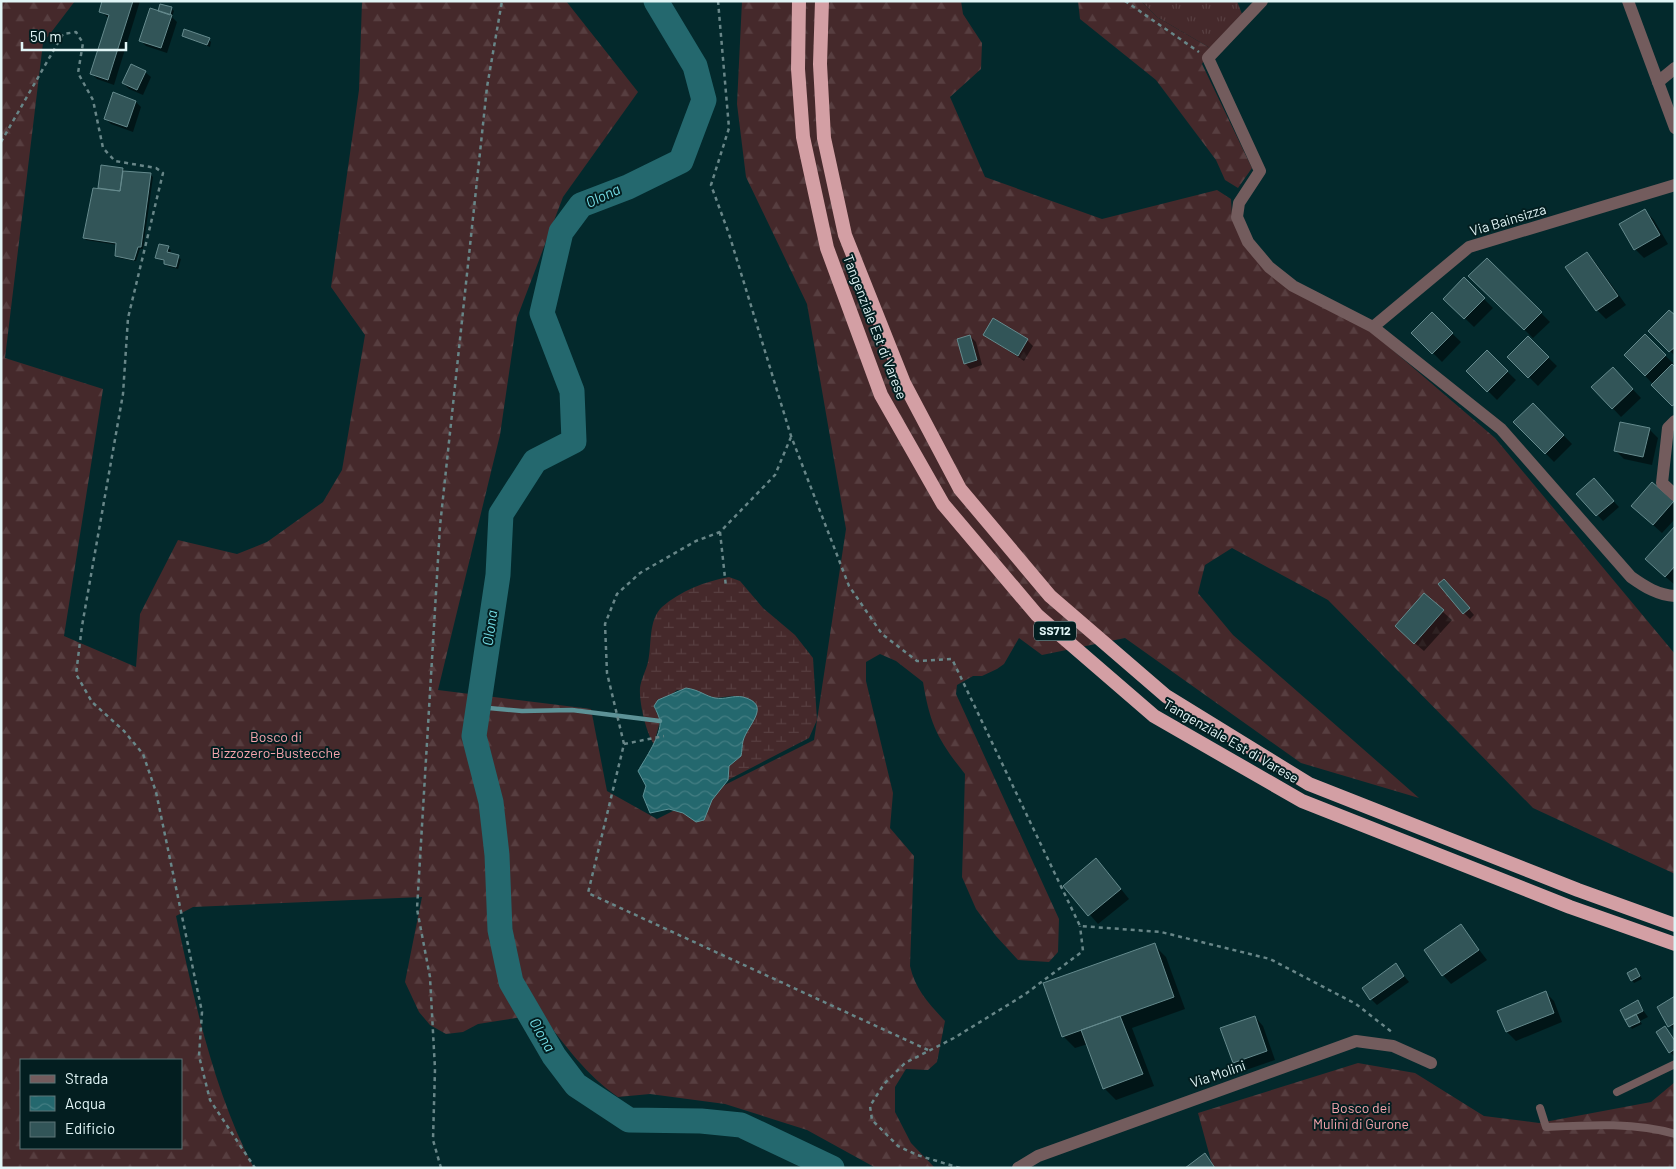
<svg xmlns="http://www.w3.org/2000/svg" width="1676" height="1169" font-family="Barlow,sans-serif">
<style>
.grass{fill:url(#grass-tufts)}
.forest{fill:url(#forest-firs);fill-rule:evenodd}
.wetland{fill:url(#wetland-marsh)}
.water{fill:url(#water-waves);stroke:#5d9297}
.shadow{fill:#0007}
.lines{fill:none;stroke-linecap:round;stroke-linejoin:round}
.stream{stroke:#5d9297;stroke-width:4.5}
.river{stroke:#24686e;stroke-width:25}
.building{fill:#325558;stroke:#658a8d}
.path{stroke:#688688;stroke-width:2.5;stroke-dasharray:4 4;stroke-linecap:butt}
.service{stroke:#735c5d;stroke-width:8}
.minor{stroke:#735c5d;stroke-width:12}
.tertiary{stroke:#735c5d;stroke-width:12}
.trunk{stroke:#d39fa4;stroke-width:14}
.labels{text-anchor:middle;stroke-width:4;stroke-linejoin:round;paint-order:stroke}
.shield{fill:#031e20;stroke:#9eb4b6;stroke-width:1}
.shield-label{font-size:12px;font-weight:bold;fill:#e1f5f6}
.street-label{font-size:14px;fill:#e1f5f6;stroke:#031e20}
.park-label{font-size:14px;fill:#f6a4ac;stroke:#031e20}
.water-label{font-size:15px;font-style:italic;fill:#73dbe4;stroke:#031e20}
</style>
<defs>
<pattern id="grass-tufts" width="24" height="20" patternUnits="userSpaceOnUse" patternTransform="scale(1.25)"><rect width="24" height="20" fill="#45292b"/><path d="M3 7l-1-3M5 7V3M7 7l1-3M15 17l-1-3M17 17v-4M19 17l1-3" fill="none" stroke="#573e40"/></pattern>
<pattern id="forest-firs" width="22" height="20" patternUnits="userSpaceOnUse" patternTransform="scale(1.25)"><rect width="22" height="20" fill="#45292b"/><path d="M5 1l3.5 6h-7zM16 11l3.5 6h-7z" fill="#573e40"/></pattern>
<pattern id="wetland-marsh" width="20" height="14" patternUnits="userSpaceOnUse" patternTransform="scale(1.25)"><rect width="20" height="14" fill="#45292b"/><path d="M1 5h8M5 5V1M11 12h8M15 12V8" fill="none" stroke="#573e40"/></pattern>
<pattern id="water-waves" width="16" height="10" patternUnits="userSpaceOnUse" patternTransform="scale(1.25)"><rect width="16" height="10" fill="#24686e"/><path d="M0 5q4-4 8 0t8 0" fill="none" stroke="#447e83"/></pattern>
</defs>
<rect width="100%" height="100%" fill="#03292c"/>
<path class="grass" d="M1141,1H1237L1242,14L1210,48L1157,17Z"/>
<path class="forest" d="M1,1H75L43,43L5,358L103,389L64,636L136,667L140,614L178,540L237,554L267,542L323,502L342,470L365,335L331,287L359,90L362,1H566L638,92L563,197L517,318L500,435L438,690L591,709L607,791L657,819L814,740L846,529L807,304L746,177L737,104L742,1H961L963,14L982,43L981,69L950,97L985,177L1102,219L1217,190L1231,199L1232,215L1265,269L1374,334L1495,438L1675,654V874L1533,808L1328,600L1232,548L1205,565L1198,593L1233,635L1419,798L1301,763L1125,638L1042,655L1019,638L1004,664L997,669L982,676H973L957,685L956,694L1059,919L1058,952L1049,962L1018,960L996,936L976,909L962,877L965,774C938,740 930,725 923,682L896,661L880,654L866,662V681L893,793L890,828L914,856L910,966C915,989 929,1004 945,1021L937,1062L928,1070L906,1069L895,1087V1112L911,1143L935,1168H876L807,1130L725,1104L650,1094L618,1097C586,1075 564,1044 541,1014L478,1024L463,1032L446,1034L430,1025L419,1012L405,982L422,897L193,907L176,916C194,999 214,1093 254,1168H1ZM21,1060H181V1148H21Z
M1078,1H1141L1157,17L1210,48L1202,64L1252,168L1238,188L1225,180L1216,160L1156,80L1080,19Z
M1358,1063L1415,1073L1484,1116L1539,1123L1651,1102L1675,1082V1168H1213L1198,1113Z"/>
<path class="wetland" d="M729,577L740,581L763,608L795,635L813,658L817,720L809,738L728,780L729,766L741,756L742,742L748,730L734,696L714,698L677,690C669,698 660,697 654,706L660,721L654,744C646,733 639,702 640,688C641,679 646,671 648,662C652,645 648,620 662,607C680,591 706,581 729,577Z"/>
<path class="water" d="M686,688C700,690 705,696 715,698C725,700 733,695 743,697C773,705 747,725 743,741C742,745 742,752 741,756L729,766L728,780L712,800L704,820L696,822L683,813L669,809L650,813L643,796L646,786L638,771C645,759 662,734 660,721C659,716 656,710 654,706L658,700Z"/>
<path class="shadow" d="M104,1H140L114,85L97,79L91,73L110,19L101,12Z
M171,8L174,11L172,17L177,22L167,53L146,46L140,40L159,12Z
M183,36L209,40L211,42L210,47Z
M145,72L151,77L143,95L129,89L123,83Z
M136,102L141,107L133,132L111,124L105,118Z
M102,166L123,169L126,172L150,174L153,177L143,249H140L136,261L119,258L116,256L118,245L86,240L84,238L99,190Z
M1645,211L1654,220L1668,244L1644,258L1635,249Z
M168,248L171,250L170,254L181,259L178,269L167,266L165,262L156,257Z
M1587,253L1595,262L1626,305L1606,319L1597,310L1567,267Z
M1487,259L1550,322L1533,338L1470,276Z
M1464,279L1493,308L1474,327L1445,299Z
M1432,314L1461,342L1442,362L1413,333Z
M1675,317V356L1659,340Z
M984,335L1027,340L1033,346L1024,361Z
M970,336L976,342L982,365L970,369L965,363Z
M1645,336L1674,364L1675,407L1625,355Z
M1528,338L1557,366L1538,386L1509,357Z
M1487,352L1516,380L1497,400L1468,371Z
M1622,378L1641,398L1621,417L1593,387Z
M1533,404L1572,444L1554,462L1515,422Z
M1649,429L1658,438L1652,465L1624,459L1615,450Z
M1652,483L1675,503V519L1662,533L1642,515Z
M1599,486L1619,507L1603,521L1578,494Z
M1675,528V585L1655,568Z
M1450,587L1474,615L1470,619L1464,613Z
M1424,595L1452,620L1424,651L1405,635Z
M1105,869L1129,899L1098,924L1065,886Z
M1461,926L1487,960L1451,984L1443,975Z
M1154,945L1166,957L1185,1009L1132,1028L1154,1086L1116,1100L1104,1088L1088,1044L1075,1048L1063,1036Z
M1395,965L1409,982L1377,1005L1371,999Z
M1638,972L1642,979L1634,983L1632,980Z
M1545,992L1554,1001L1562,1022L1516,1041L1507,1032L1499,1011Z
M1675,998V1032L1658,1008Z
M1637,1002L1648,1017L1640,1021L1642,1024L1632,1029L1621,1010Z
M1255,1017L1263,1026L1275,1060L1243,1071L1234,1062Z
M1665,1027L1675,1040V1057L1670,1052Z"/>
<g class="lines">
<path class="stream" d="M478,707L522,711L572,710L660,721"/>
<path class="river" d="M656,1L695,66L704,100L681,161L628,187L581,205L561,232L542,313L572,391L574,441L535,461L501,514L498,575L474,736L491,802L497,855L500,930L511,982L554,1056L576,1085L629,1120L701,1121L741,1125L832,1168"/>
</g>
<path class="building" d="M102,1H133L108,80L90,74L109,15L99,12Z
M160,4L172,7L170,15L158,11Z
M150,8L172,15L161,48L139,41Z
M184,29L210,38L207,45L182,36Z
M131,64L146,71L137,90L122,83Z
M113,92L136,101L127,127L104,119Z
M101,165L123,168L120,191L98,188Z
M123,171L151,173L141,247H138L134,260L115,256L116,243L83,238L93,188L120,191Z
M1645,209L1660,235L1634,250L1619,224Z
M159,244L169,246L167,252L179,255L176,267L164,264V260L155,258Z
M1587,252L1618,296L1596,311L1565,267Z
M1487,258L1542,312L1524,330L1468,276Z
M1464,277L1485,298L1464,319L1443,299Z
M1669,310L1675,315V347L1669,352L1648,331Z
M1432,312L1453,333L1432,354L1411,333Z
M993,318L1028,339L1018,356L983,335Z
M1645,334L1666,355L1645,376L1624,355Z
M970,335L977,360L964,364L957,339Z
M1528,336L1549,357L1528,378L1507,357Z
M1487,350L1508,371L1487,392L1466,371Z
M1672,364L1675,367V404L1672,406L1651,385Z
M1613,367L1633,389L1612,409L1591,387Z
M1533,403L1564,435L1545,454L1513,422Z
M1620,422L1650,428L1643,457L1614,451Z
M1594,478L1614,501L1596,516L1576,494Z
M1652,482L1674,501L1653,525L1631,506Z
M1675,526V566L1665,577L1645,559Z
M1444,579L1470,608L1463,614L1438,584Z
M1424,593L1444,610L1414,644L1395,626Z
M1096,858L1121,889L1088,916L1063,886Z
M1461,924L1479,950L1442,976L1424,950Z
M1155,943L1174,997L1062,1037L1043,983Z
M1396,963L1404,976L1370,1000L1362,988Z
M1636,968L1640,976L1631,981L1627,973Z
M1546,991L1554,1013L1506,1032L1497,1011Z
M1675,996V1023L1668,1027L1657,1007Z
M1638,1000L1643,1011L1625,1020L1620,1010Z
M1636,1014L1640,1022L1629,1027L1625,1020Z
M1120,1016L1143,1074L1103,1089L1081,1030Z
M1255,1016L1267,1051L1233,1063L1220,1028Z
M1665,1026L1675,1041V1049L1669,1053L1656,1032Z
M1205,1153L1215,1168H1185Z"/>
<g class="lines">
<path class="path" d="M718,1L729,128L711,185L729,234L791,436L849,586L882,634L917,661L952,659L1080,926L1161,932L1270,959L1356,1004L1393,1033
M1125,1L1199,52
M1,142L63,34L76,32L83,43L78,73L93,100L103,148L115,161L156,168L163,173L128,318L123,394L82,626L76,674L92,702L124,731L143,754L156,792L202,1012L199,1056L210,1100L255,1168
M791,437L775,475L720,532L696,541L640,573L617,594L605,624L607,673L624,744L588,893L928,1050
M720,532L726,587
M624,744L664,736
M441,1168L433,1140L435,1069L430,977L417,909L440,526L487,87L502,1
M960,1168L917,1155L898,1146L872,1120L870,1106L884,1084L905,1063L954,1038L1024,995L1083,951L1080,926"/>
<path class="service" d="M1617,1092L1675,1064
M1540,1108L1546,1127C1587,1125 1635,1122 1675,1134"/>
<path class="minor" d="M1262,1L1208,58L1260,171L1239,203L1237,217L1248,242L1269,267L1293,286L1373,327L1501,429L1631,577C1645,587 1658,595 1675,596
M1658,82L1675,68
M1373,327L1469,247L1675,185
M1675,421L1668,428L1662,483L1675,495
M1018,1168L1038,1156L1356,1041L1393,1046L1431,1063"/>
<path class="tertiary" d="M1628,1L1675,128"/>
<path class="trunk" d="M799,1L798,69L803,137L827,248L881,395L943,504L1037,615L1154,716L1302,801L1570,907L1675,944
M822,1L820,64L824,138L845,235L904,383L960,489L1050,596L1166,696L1309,784L1578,890L1675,925"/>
</g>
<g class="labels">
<rect class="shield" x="1034" y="621.5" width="42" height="19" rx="4"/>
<g class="shield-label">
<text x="1055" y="635">SS712</text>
</g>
<g class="street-label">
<text transform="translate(1508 220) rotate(-17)" y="5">Via Bainsizza</text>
<text transform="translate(875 327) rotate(69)" y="5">Tangenziale Est di Varese</text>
<text transform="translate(1231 741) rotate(30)" y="5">Tangenziale Est di Varese</text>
<text transform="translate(1218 1074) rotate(-19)" y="5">Via Molini</text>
</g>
<g class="park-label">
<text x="276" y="742">Bosco di<tspan x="276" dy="16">Bizzozero-Bustecche</tspan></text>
<text x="1361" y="1113">Bosco dei<tspan x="1361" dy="16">Mulini di Gurone</tspan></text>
</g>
<g class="water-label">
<text transform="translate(603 196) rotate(-25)" y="5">Olona</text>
<text transform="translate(490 628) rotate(-82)" y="5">Olona</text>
<text transform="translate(542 1035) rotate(60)" y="5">Olona</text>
</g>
</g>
<rect width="1676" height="1169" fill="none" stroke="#e1f5f6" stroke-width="5"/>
<rect x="20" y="1059" width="162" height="90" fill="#031e20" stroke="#5c7476"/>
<rect x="30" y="1075" width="25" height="8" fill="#735c5d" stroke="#5c7476"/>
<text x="65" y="1084" font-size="15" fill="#e1f5f6">Strada</text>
<rect x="30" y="1096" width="25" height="15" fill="url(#water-waves)" stroke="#5c7476"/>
<text x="65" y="1109" font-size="15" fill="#e1f5f6">Acqua</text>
<rect x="30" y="1122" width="25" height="15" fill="#325558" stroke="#5c7476"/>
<text x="65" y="1134" font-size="15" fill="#e1f5f6">Edificio</text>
<path d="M22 42v8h104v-8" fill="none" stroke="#e1f5f6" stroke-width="2.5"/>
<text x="30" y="42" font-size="15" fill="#e1f5f6" stroke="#031e20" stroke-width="4" paint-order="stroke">50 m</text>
</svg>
